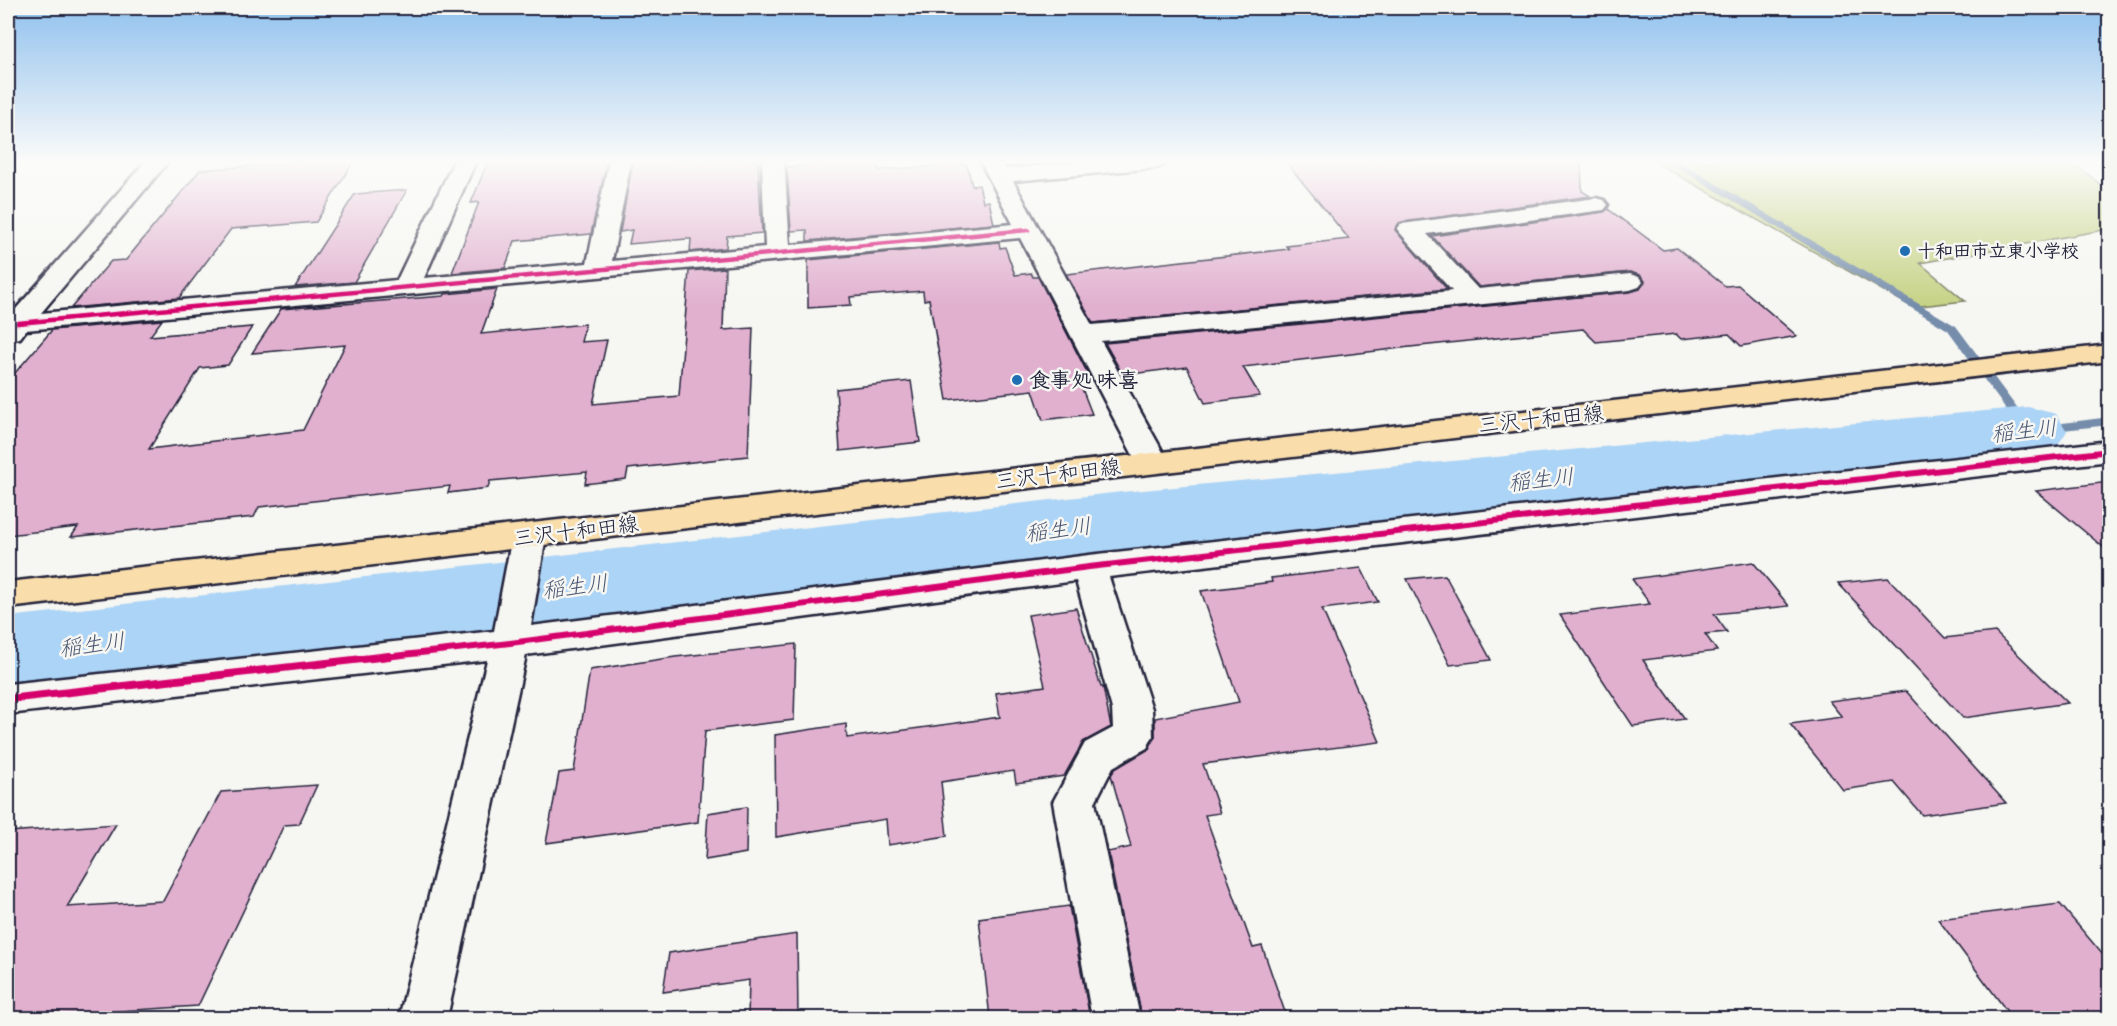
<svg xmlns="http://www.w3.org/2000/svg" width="2117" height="1026" font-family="Dekko,'Klee One',sans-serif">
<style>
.green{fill:#c6d285;stroke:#747a60;stroke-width:1.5}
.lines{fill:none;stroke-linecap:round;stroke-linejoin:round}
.stream{fill:#758dab;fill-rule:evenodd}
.river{fill:#acd4f6;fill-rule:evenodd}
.building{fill:#e1b0cf;stroke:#22223b;stroke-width:1.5}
.street-casing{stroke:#22223b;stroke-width:5}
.primary-casing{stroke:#22223b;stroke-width:5}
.street{fill:#f6f6f2;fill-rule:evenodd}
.primary{fill:#f9deab;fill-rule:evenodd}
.cycleway-far2-casing{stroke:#f6f6f2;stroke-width:8}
.cycleway-far1-casing{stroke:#f6f6f2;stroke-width:10}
.cycleway-casing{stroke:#f6f6f2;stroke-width:11}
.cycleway-far2{stroke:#d6006c;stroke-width:4.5}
.cycleway-far1{stroke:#d6006c;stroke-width:6}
.cycleway{stroke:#d6006c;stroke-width:8}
.poi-dot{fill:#1f6fb2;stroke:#f6f6f2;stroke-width:2}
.labels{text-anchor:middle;stroke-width:5;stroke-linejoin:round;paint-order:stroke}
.far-poi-label{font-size:18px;font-weight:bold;fill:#22223b;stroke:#f6f6f2;text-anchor:start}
.poi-label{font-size:21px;font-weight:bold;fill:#22223b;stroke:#f6f6f2;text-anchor:start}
.street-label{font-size:21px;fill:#22223b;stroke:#f6f6f2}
.water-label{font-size:22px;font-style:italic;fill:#4b5773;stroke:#f6f6f2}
</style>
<rect width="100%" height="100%" fill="#f6f6f2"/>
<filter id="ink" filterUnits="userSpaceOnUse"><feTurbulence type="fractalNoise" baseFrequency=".0167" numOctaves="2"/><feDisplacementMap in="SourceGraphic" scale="12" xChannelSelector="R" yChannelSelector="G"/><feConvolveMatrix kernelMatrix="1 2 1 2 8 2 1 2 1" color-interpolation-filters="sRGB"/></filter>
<g filter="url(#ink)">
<path class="green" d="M1653,161H2071L2109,191V229L1920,263L1965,301L1912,307Z"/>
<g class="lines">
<path class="stream" d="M1667,161H1678L1956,326L2031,427L2110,417V425L2024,434L1948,330Z"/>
<path class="river" d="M2028,407L2056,414L2067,431L2056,448L2028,455L1122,550L8,691V617L1122,492Z"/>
</g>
<path class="building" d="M312,161H354L316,222L231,229L179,298L71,308L111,261L126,260L200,170Z
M488,161H607L591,234L515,241L505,268L452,273L479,202L471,203Z
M633,161H758L762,233L727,236L726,248L690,252L691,239H687L629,244L632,230L620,232Z
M863,161H877L879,170L967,164L972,186L979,185L983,202L989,201L994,224L807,241V230L791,231L787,167Z
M1285,161H1581L1582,191L1590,196L1399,223L1395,230L1447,289L1093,323L1066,274L1289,249L1286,246L1349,239Z
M407,190L354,282L295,287L355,194Z
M1608,209L1663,250L1677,248L1725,286L1738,285L1797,336L1741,346L1729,334L1681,339L1676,334L1596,342L1583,329L1410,347L1243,367L1260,396L1205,403L1187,367L1123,375L1105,343L1630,292L1640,289L1645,281L1640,275L1630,272L1479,287L1432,236L1604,212Z
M999,242L1000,248L1005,247L1015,275L1031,273L1033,277H1038L1091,380L1079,381L1092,414L1043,420L1033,390L947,400L929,299L924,300L923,291L850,297L851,305L808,308V260Z
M725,268L723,330L753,328L748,456L628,469L626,479L585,484L587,472L490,481L488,488L448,493L450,486L259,507L254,517L71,537L78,527L8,535V381L52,330L162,320L150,336L252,327L228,365L200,368L149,449L303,430L345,345L252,353L281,309L444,296L445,294L497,289L481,334L585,324L581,342L607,340L593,404L679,396L689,271Z
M911,381L920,442L840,451L836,389Z
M2109,482V552L2036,491Z
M1753,562L1789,606L1714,614L1727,632L1705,634L1717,651L1643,660L1685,719L1633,726L1560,615L1650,604L1632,579Z
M1361,568L1378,602L1322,609L1380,742L1203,764L1220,813L1205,815L1253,948L1262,946L1287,1018H1142L1108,852L1131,847L1111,775L1115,769L1149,749L1155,736V718L1239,702L1201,591L1272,582L1271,578Z
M1445,575L1491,660L1450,665L1407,579Z
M1888,578L1945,638L1995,632L2068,703L1963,718L1838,583Z
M1076,608L1101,687H1103L1111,727L1083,742L1064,776L1016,783L1014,771L941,782L947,836L888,845L886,819L776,837L775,735L846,724L847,738L1000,717L996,693L1045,686L1028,615Z
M796,644L794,720L705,731L698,822L546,843L559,773L574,771L590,670L675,657Z
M1906,691L2006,803L1922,815L1894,782L1843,790L1790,724L1842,717L1829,701Z
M317,785L299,824L284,825L198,1006L8,1018V832L116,824L67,907L163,901L221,792Z
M747,807L746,853L705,860L708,813Z
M2060,904L2109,962V1018H2012L1938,919Z
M1069,906L1090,1018H990L979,918Z
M797,934L798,1018H748L749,980L663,992L669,953Z"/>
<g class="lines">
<defs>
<path id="street" d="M146,161H169L41,313L397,280L454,161H476L424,278L587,263L609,161H631L612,261L765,247L762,161H784L790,245L1013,224L980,161H1002L1006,169L1086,161H1166L1163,166L1155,168L1013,181L1092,325L1452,291L1401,234L1397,229L1401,224L1596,198L1604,200L1608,205L1604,210L1427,234L1478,289L1630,274L1639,277L1643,282L1639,287L1630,290L1101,341L1169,463L1164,470L1153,473L1142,470L1137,463L1020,238L26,330L20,338L8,340V318Z
M2110,441V461L1109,577L1152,709L1153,736L1147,748L1113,767L1095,802L1140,1018H1092L1053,802L1085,743L1113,728L1112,709L1076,581L526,655L447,1018H399L487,660L8,714V684L494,631L512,536L517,528L529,524L541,528L546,536L531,626L1089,555Z"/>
<path id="primary" d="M2110,345V361L8,608V582Z"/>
</defs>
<use href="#street" class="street-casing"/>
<use href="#primary" class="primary-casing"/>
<use href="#street" class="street"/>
<use href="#primary" class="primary"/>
<defs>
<path id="cycleway-far2" d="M18,323L1028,230"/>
<path id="cycleway-far1" d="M376,658L510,643L1089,567L2110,451"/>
<path id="cycleway" d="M8,699L389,656"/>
</defs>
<use href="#cycleway-far2" class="cycleway-far2-casing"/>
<use href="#cycleway-far1" class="cycleway-far1-casing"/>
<use href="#cycleway" class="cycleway-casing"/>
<use href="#cycleway-far2" class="cycleway-far2"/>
<use href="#cycleway-far1" class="cycleway-far1"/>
<use href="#cycleway" class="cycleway"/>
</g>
</g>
<linearGradient id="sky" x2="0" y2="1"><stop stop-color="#90c1ee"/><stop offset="0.53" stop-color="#fbfbf9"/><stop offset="1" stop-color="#fbfbf9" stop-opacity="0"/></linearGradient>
<rect width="2117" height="305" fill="url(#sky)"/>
<g class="poi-dot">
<circle cx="1905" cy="251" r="6"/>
<circle cx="1017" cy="380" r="6"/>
</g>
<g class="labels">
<g class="far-poi-label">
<text x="1917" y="257">十和田市立東小学校</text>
</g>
<g class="poi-label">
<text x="1029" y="387">食事処 味喜</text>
</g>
<g class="street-label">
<text transform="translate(1541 419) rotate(-6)" y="7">三沢十和田線</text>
<text transform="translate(1058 474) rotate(-7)" y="7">三沢十和田線</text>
<text transform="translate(576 531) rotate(-7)" y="7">三沢十和田線</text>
</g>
<g class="water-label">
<text transform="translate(2024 430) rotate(-6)" y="8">稲生川</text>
<text transform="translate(1541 479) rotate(-6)" y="8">稲生川</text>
<text transform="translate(1058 529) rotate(-7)" y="8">稲生川</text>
<text transform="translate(575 586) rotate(-7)" y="8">稲生川</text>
<text transform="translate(92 644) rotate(-7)" y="8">稲生川</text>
</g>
</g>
<rect width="2117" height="1026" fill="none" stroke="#f6f6f2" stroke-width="30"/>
<rect x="15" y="15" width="2087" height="996" fill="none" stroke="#22223b" stroke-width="2" filter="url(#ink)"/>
</svg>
